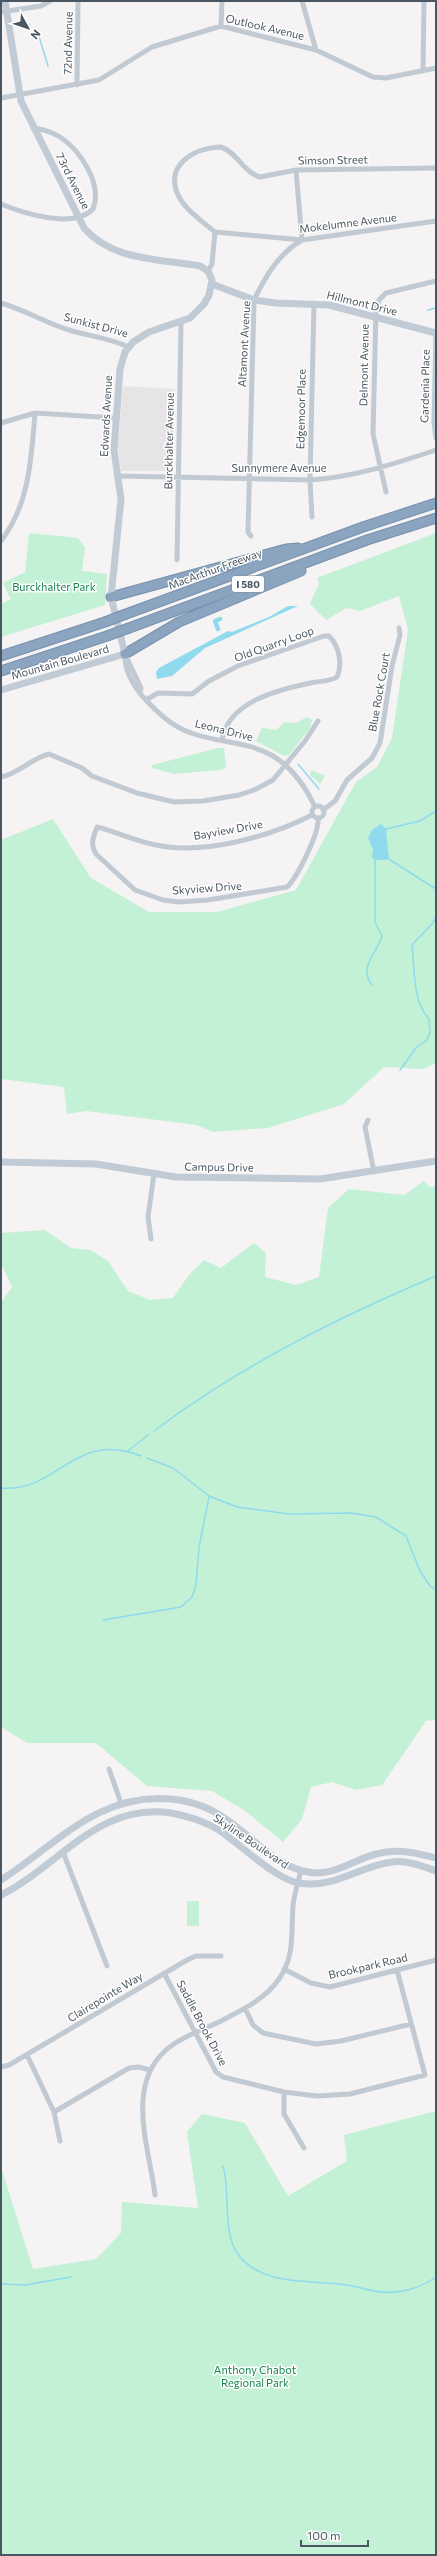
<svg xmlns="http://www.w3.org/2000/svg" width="437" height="2556" font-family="Commissioner,sans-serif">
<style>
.education{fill:#e6e4e5}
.green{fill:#c3f1d5}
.water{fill:#90daee}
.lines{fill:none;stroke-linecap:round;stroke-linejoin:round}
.stream{stroke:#90daee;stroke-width:1.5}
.canal{stroke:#90daee;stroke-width:4.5}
.highway-casing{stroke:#7690ad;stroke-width:11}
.street{stroke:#c1cad2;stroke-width:5}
.secondary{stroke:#c1cbd6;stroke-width:7}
.highway{stroke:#8ba5c1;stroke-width:9}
.highway-bridge-casing{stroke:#7690ad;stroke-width:11;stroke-linecap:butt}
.highway-bridge{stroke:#8ba5c1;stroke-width:9}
.labels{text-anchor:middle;stroke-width:3;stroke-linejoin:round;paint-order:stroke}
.shield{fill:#fff;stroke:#808990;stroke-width:1}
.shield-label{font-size:10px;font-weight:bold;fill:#4a5661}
.street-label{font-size:11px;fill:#4a5661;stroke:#fff}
.park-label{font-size:11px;fill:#17864f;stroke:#fff}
</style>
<rect width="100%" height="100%" fill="#f5f3f3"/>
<path class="education" d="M123,386L175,389L172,471H121L118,448Z"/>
<path class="green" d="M29,533L78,538L85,548L82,571L107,574L105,605L1,637V604L11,599L3,583L25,572Z
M436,533V1063L423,1069L384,1067L344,1104L268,1128L213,1132L197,1125L86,1111L67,1114L64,1087L1,1079V840L53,819L91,878L149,912H217L296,890L356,782L377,767L392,738L408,630L399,596L360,611L346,608L326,620L310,604L319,584L317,578Z
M307,717L312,720L310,728L289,755L284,756L256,741L262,728L276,730L285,722L296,723Z
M218,748H224L226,768L221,770L174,774L152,768V765Z
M312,770L325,776L320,784L310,775Z
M424,1181L430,1187L436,1186V1720L426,1721L382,1785L356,1790L332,1782L311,1787L302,1819L283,1842L244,1810L212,1791L147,1786L96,1743H27L1,1727V1303L12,1287L1,1263V1233L45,1230L71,1248L90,1250L108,1261L128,1291L150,1300L173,1298L189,1275L204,1260L221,1268L254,1243L266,1253L265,1277L296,1285L319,1277L328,1208L349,1189L404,1195Z
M187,1901H199V1926H187Z
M436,2111V2555H1V2167L33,2269L96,2259L121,2233L122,2202L198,2208L187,2132L202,2114L245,2123L288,2196L347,2161L344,2135Z"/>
<path class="water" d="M288,606H298L205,648L172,676L157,679L156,672L159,668L228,631L232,632L269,617Z
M381,824L386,829L389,858L386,860H375L372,857L373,849L368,838L372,830Z"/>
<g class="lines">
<path class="stream" d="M38,33L48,66
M428,310L436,308
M298,764L319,789
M386,829L420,821L436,811
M387,858L436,889
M372,985C358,967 377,953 382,936L375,922V860
M400,1070L416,1048L427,1040L430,1032L429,1019C412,1001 415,968 412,945L433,923L436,916
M154,1431C240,1366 337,1318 436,1276
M128,1451L148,1435
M147,1458L173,1468L209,1496L237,1507L289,1514L351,1513L376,1517L406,1536L420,1571L430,1586L436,1590
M1,1488C58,1493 75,1429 141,1456
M103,1620L181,1607L192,1597L196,1585L199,1547L209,1497
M223,2166C231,2192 221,2235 240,2257C266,2287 311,2279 346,2285C362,2287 377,2294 394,2292C409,2291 423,2286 436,2277
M1,2284L25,2285L71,2277"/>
<path class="canal" d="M218,629L215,621L220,619"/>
<defs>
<path id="highway" d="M111,597L286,549L298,548
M126,614L363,527L436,503
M129,628L367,540L436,518
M125,654L179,622L301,571
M1,656L105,622
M1,671L107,636"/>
</defs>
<use href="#highway" class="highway-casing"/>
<path class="street" d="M302,1L316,50
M1,12L41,6L50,1
M221,26L222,1
M423,71L424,1
M77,85L78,1
M1,98L99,80L152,47L221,26L316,50L373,77L386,78L436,68
M1,204C25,214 74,229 93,209C103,184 80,150 60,137C52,132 42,129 33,128
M215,232L302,240L436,221
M208,271L212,264L215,232C203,222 186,210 179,197C163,165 194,148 221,147C237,152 243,172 260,177L296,170L436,168
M1,303C25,310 46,323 69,330C88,336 111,338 128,347
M436,333L434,423L436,438
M1,423L35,413L116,418
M119,476L310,480C354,477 394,464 436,450
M386,492L373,434L376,310L379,300L386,293L436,281
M312,517L310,480L314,303
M251,536L248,532L254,300C265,277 279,253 302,240L296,170
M1,541C30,503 31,459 35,413
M177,560L181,322
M125,654C124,670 133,685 143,697C157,712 171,726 191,733C218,743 247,741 273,756C293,768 305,786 315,807
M125,654L141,688L140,693
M146,700L158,693L192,694L209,681L238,666L324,636H329C339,646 343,664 337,677C329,682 318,681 310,683C277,690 228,702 222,740
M1,777C18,774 32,758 49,754L82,768L92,776L137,793L174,802L203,801L239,795L254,790L273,780L305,741L318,721
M312 812a6 6 0 1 1 12 0a6 6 0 1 1-12 0Z
M323,810L335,801L347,780L372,758L380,743L392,666L400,635L399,628
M312,815C269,837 204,855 156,845C135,841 117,832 97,827C93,838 90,844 96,854L135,890L163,900L179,902L208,900L287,887C297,878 320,832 318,818
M368,1120L365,1127L374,1172
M151,1239L148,1217L154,1174
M109,1769L121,1803
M63,1852L107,1966
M284,1969L311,1983L330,1987L436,1960
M164,1973L216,2072L223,2077L284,2092L317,2096L350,2094L425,2075L397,1970
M245,2008L253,2025L263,2033L316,2044L341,2041L411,2024
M27,2055L54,2112L60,2141
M1,2067L9,2065L187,1960L196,1956H221
M284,2092V2114L304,2148
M54,2112L129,2068L139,2067L150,2070
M155,2195C150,2151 125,2087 165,2051C180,2037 205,2029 223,2020C244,2009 265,1999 279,1979C295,1956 291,1933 293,1906C294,1895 298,1882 301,1871"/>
<path class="secondary" d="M212,284L254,300L276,303L329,305L436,333
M1,690L125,654L111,597L121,499L114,450L120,369L125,352L133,342L149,332L190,318L204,304L209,295L212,280L208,271L200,266C161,259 112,261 84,228L21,101L5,1
M1,1162L96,1164L176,1177L320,1179L436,1161
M1,1880C56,1845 99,1792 171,1799C191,1801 211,1808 227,1820C253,1837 276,1867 308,1872C333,1877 353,1860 376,1854C397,1848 416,1853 436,1858
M1,1895C59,1866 98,1802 171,1813C188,1816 204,1821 219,1830C240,1844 276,1880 299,1883C334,1889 359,1866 392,1862C407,1860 422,1866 436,1871"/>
<use href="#highway" class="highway"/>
<defs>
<path id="highway-bridge" d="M105,622L126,614
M107,636L129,628"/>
</defs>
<use href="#highway-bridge" class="highway-bridge-casing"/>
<use href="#highway-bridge" class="highway-bridge"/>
</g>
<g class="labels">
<rect class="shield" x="232" y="576" width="32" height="16" rx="3"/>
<g class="shield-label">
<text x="248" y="588">I 580</text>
</g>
<g class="street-label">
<text transform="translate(265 27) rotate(13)" y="4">Outlook Avenue</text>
<text transform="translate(68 43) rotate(-89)" y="4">72nd Avenue</text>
<text transform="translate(333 160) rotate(-1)" y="4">Simson Street</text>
<text transform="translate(73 181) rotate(63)" y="4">73rd Avenue</text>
<text transform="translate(348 223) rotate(-7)" y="4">Mokelumne Avenue</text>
<text transform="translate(362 303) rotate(14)" y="4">Hillmont Drive</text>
<text transform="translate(96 325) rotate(15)" y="4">Sunkist Drive</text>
<text transform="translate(244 344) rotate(-87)" y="4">Altamont Avenue</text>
<text transform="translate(364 365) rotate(-89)" y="4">Delmont Avenue</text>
<text transform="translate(425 386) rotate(-89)" y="4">Gardenia Place</text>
<text transform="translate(301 409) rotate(-89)" y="4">Edgemoor Place</text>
<text transform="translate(106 416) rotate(-87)" y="4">Edwards Avenue</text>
<text transform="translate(169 441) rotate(-89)" y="4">Burckhalter Avenue</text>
<text x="279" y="472">Sunnymere Avenue</text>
<text transform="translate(215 569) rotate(-20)" y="4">MacArthur Freeway</text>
<text transform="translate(274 644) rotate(-20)" y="4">Old Quarry Loop</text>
<text transform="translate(60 662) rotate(-16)" y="4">Mountain Boulevard</text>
<text transform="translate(379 692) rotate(-80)" y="4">Blue Rock Court</text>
<text transform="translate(224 730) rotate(14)" y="4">Leona Drive</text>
<text transform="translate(228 830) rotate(-10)" y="4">Bayview Drive</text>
<text transform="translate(207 888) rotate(-4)" y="4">Skyview Drive</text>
<text transform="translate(219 1167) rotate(1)" y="4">Campus Drive</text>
<text transform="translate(251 1841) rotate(34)" y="4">Skyline Boulevard</text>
<text transform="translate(368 1966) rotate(-13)" y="4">Brookpark Road</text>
<text transform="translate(105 1997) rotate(-31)" y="4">Clairepointe Way</text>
<text transform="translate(202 2023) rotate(62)" y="4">Saddle Brook Drive</text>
</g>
<g class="park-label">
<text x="54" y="591">Burckhalter Park</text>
<text x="255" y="2374">Anthony Chabot<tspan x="255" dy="13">Regional Park</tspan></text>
</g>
</g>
<rect width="437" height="2556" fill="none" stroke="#4a5661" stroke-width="4"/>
<g transform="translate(28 28) rotate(130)" stroke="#ffffff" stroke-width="3" paint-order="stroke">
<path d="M0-3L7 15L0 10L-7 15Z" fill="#4a5661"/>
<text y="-6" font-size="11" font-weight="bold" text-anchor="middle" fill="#4a5661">N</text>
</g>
<path d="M301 2540v6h67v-6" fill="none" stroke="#4a5661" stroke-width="2"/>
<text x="307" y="2540" font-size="12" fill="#4a5661" stroke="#ffffff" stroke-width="3" paint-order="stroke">100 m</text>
</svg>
